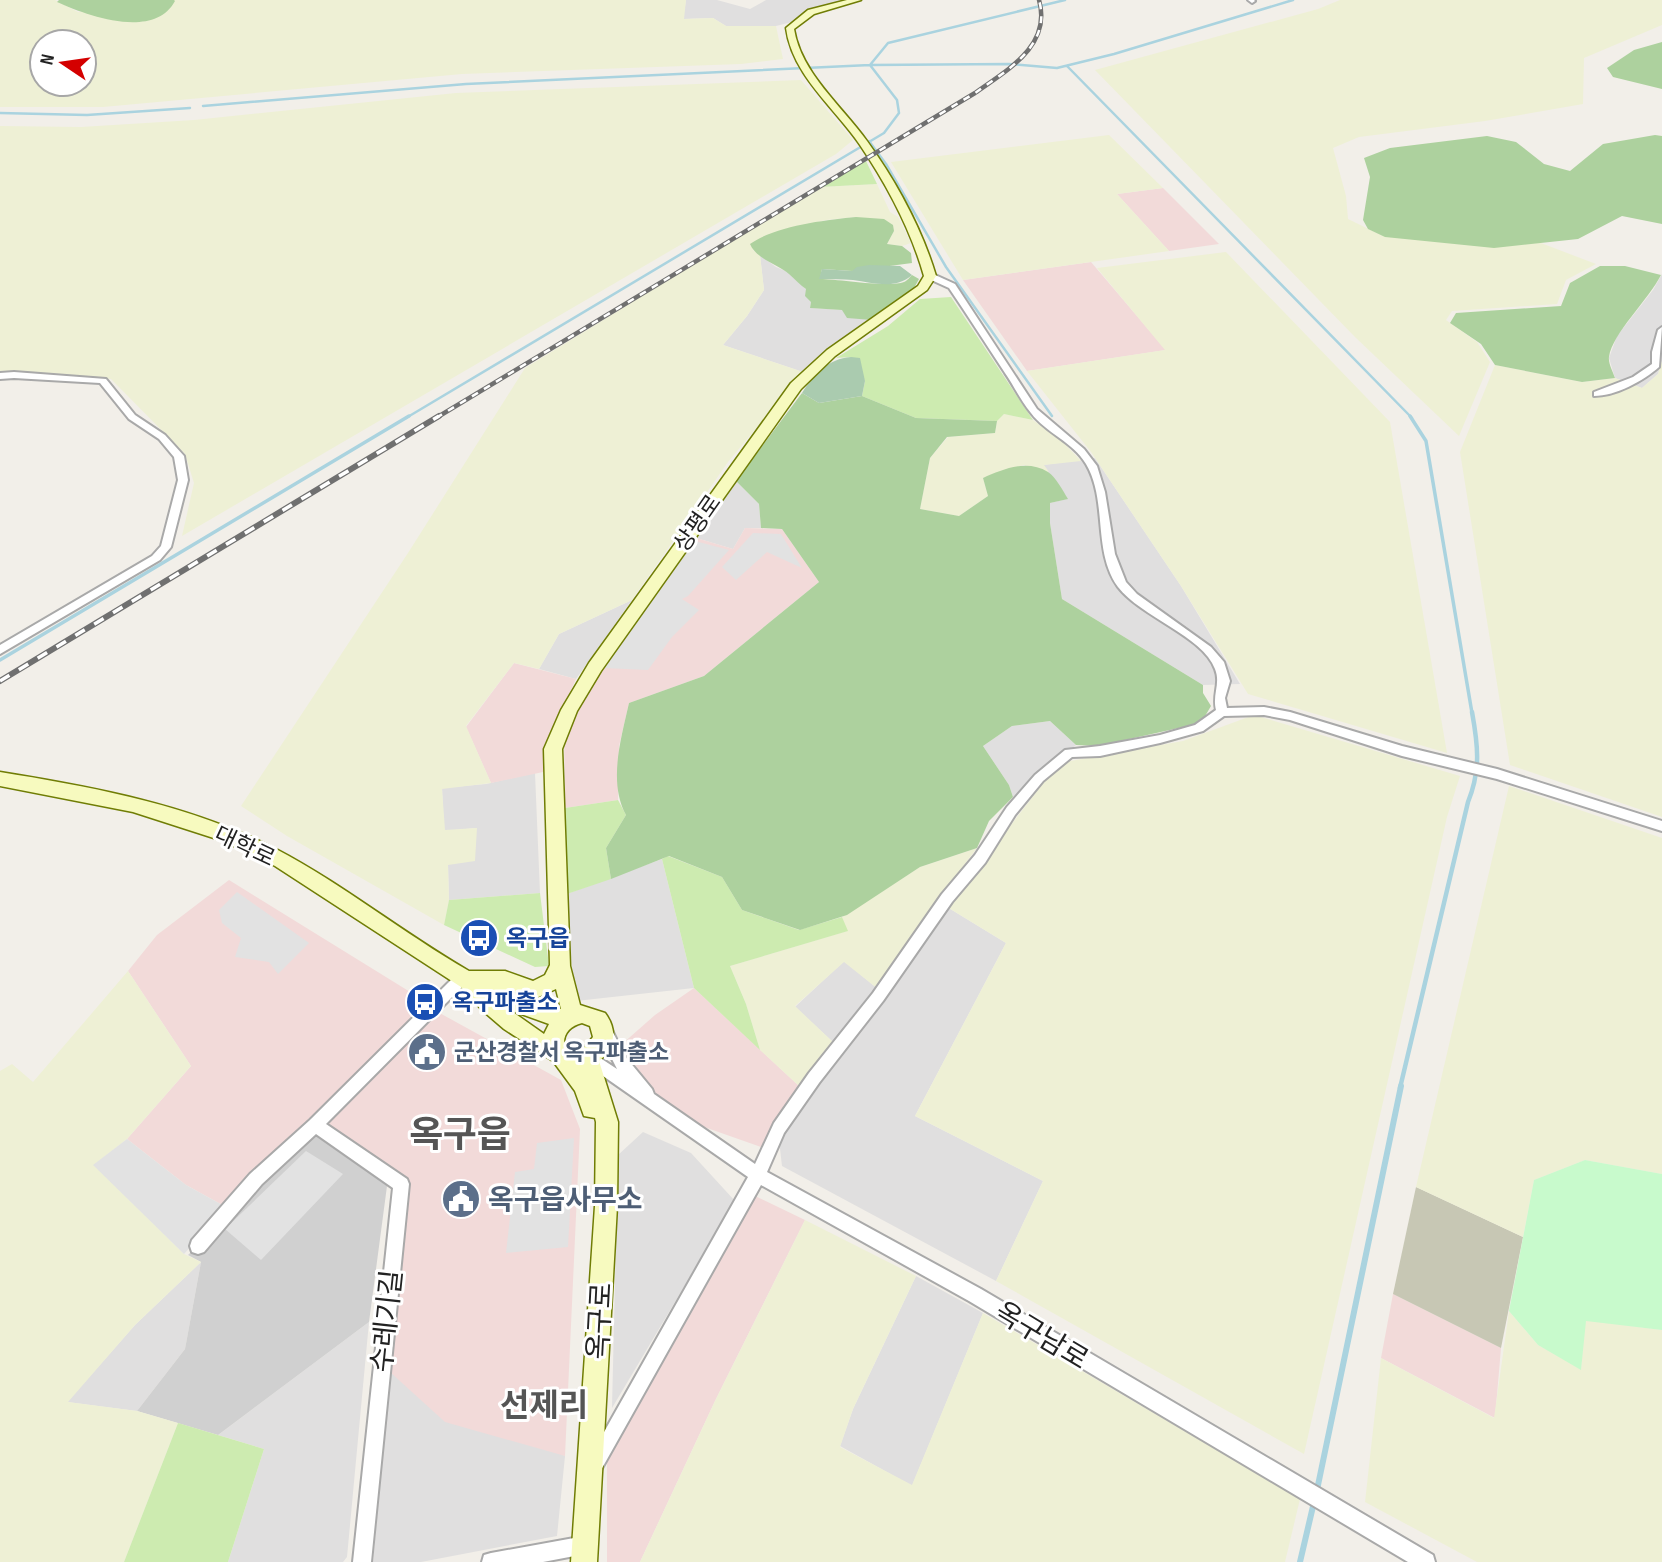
<svg xmlns="http://www.w3.org/2000/svg" width="1662" height="1562" font-family="'Sofia Sans Condensed','Noto Sans KR',sans-serif">
<style>
.residential{fill:#e0dfdf}
.commercial{fill:#f2dad9}
.religious{fill:#d0d0d0}
.construction{fill:#c7c7b4}
.farmland{fill:#eef0d5;fill-rule:evenodd}
.grass{fill:#cdebb0}
.forest{fill:#add19e}
.cemetery{fill:#aacbaf}
.park{fill:#c8facc}
.parking{fill:#e2e2e2}
.lines{fill:none;stroke-linecap:round;stroke-linejoin:round}
.stream-far3{stroke:#aad3df;stroke-width:2.5}
.stream-far2{stroke:#aad3df;stroke-width:3.5}
.stream-far1{stroke:#aad3df;stroke-width:4.5}
.stream{stroke:#aad3df;stroke-width:6}
.street-casing{stroke:#a9a9a9;stroke-width:4}
.secondary-casing{stroke:#707d05;stroke-width:3}
.street{fill:#fff;fill-rule:evenodd}
.secondary{fill:#f7fabf;fill-rule:evenodd}
.rail-far1-casing{stroke:#707070;stroke-width:4.5}
.rail-casing{stroke:#707070;stroke-width:6}
.rail-far1{stroke:#fff;stroke-width:2.5;stroke-dasharray:7;stroke-linecap:butt}
.rail{stroke:#fff;stroke-width:3.5;stroke-dasharray:11;stroke-linecap:butt}
.labels{text-anchor:middle;stroke-width:6;stroke-linejoin:round;paint-order:stroke}
.street-label{font-size:23px;fill:#222;stroke:#fff}
.transit-label{font-size:23px;font-weight:bold;fill:#164399;stroke:#fff;text-anchor:start}
.service-label{font-size:23px;font-weight:bold;fill:#4e5e75;stroke:#fff;text-anchor:start}
.near-service-label{font-size:28px;font-weight:bold;fill:#4e5e75;stroke:#fff;text-anchor:start}
.near-street-label{font-size:28px;fill:#222;stroke:#fff}
.near-quarter-label{font-size:32px;font-weight:bold;fill:#555;stroke:#fff}
.near-district-label{font-size:37px;font-weight:bold;fill:#555;stroke:#fff}
</style>
<rect width="100%" height="100%" fill="#f2efe9"/>
<path class="residential" d="M686,0H717L750,9L766,0H850L816,9L792,22L776,26H726L713,18L683,19Z
M760,255L776,267L788,272L806,289L811,302L810,308L843,310L872,320L803,372L723,345L747,316L764,290Z
M1662,274V361L1658,374L1642,388L1615,378L1609,358L1617,336L1653,290Z
M1095,458L1181,586L1240,684L1203,685L1062,599L1050,523V503L1067,499L1043,465Z
M736,481L759,504L761,528H745L733,549L693,537Z
M632,600L576,679L539,669L559,634Z
M1050,721L1076,745L1013,797L1009,785L983,746L1012,726Z
M535,773L540,893L449,900L448,865L476,828L444,831L442,788L486,784Z
M662,859L694,988L576,1001L564,895Z
M947,907L1006,943L915,1116L1043,1181L996,1281L782,1166L779,1140Z
M844,961L878,989L834,1043L795,1007Z
M643,1132L691,1153L735,1201L612,1408L618,1155Z
M201,1262L185,1349L137,1411L67,1402L135,1325Z
M916,1276L983,1313L912,1486L840,1446L853,1409Z
M369,1322L347,1557L343,1562H228L264,1449L218,1435Z
M390,1372L435,1386L565,1456L557,1536L421,1562H373Z"/>
<path class="commercial" d="M1163,188L1219,244L1169,251L1117,194Z
M1091,262L1166,350L1027,371L963,280Z
M745,528L782,529L819,582L704,676L629,703L619,746L618,800L565,808L564,730L593,680L693,537L733,549Z
M514,663L576,679L551,733L543,772L491,783L466,727Z
M229,880L428,1003L226,1207L186,1185L127,1139L191,1066L128,971L157,935Z
M694,988L799,1086L761,1147L690,1122L654,1092L621,1045L655,1015Z
M436,1011L561,1080L580,1129L565,1456L445,1422L390,1372L408,1182L327,1123Z
M755,1196L805,1220L715,1401L640,1562H607V1459Z
M1393,1294L1501,1348L1495,1418L1381,1358Z"/>
<path class="religious" d="M315,1132L387,1186L369,1322L218,1435L137,1411L185,1349L201,1262L188,1255Z"/>
<path class="construction" d="M1416,1187L1523,1237L1501,1348L1393,1294Z"/>
<path class="farmland" d="M0,0H55L78,12L174,0H686L684,19L713,18L726,26H776L783,59L741,64L462,74L103,107H0ZM42,42H84V84H42Z
M1340,0H1662V25L1584,58L1583,104L1485,121L1359,137L1333,148L1346,196L1348,219L1381,235L1533,240L1596,264L1566,280L1557,304L1452,311L1446,320L1477,342L1490,362L1459,436L1355,337L1095,70L1318,9Z
M801,80L853,140L836,154L182,536L194,483L185,454L111,379L19,371L0,373V126L81,127L194,120L456,93Z
M1109,135L1163,188L1117,194L1169,251L963,280L891,162Z
M877,184L890,212L898,217L911,243L902,246L887,244L894,231L856,217L826,220L785,230L753,250L760,255L764,290L747,316L723,345L803,372L728,462L632,600L559,634L539,669L514,663L466,726L491,783L442,789L445,830L477,828L475,861L448,865L449,900L444,925L287,836L241,806L408,553L525,368L820,187Z
M1226,252L1390,422L1447,753L1248,694L1181,586L1091,452L1027,371L1165,350L1097,268Z
M1662,361V817L1510,765L1460,452L1495,365L1582,382L1615,378L1642,388L1658,374Z
M1004,414L1033,420L1062,441L1081,461L1044,465L1049,472L1024,465L983,478L988,496L959,516L920,509L930,458L948,437L995,433L997,421Z
M1254,715L1460,776L1447,817L1304,1454L996,1281L1043,1181L915,1116L1006,943L947,907L1059,763L1183,741Z
M1509,786L1662,838V1174L1585,1160L1534,1180L1523,1237L1416,1187Z
M977,848L917,927L878,989L844,962L795,1006L834,1043L799,1086L760,1050L746,1004L730,966L847,931L842,917L920,867Z
M128,971L191,1066L127,1139L94,1165L184,1254L201,1262L135,1325L68,1402L137,1411L178,1423L124,1562H0V1071L12,1064L33,1082Z
M805,1220L916,1276L853,1409L840,1447L912,1485L983,1313L1300,1499L1285,1562H640L715,1401Z
M1509,1311L1538,1345L1581,1369L1585,1320L1662,1330V1562H1477L1365,1502L1381,1358L1494,1418Z"/>
<path class="grass" d="M866,161L877,184L820,187Z
M951,297L1033,420L1004,414L997,421L916,418L862,396L865,381L851,357L836,358L888,326L920,299Z
M618,800L626,815L606,848L611,879L564,895L565,808Z
M668,856L722,877L742,910L799,930L842,917L848,931L730,966L746,1004L760,1050L694,988L662,859Z
M540,893L549,966L535,967L444,925L449,900Z
M178,1423L264,1449L228,1562H124Z"/>
<path class="forest" d="M59,0H174L175,1C154,40 88,16 57,2Z
M1662,42V89L1613,77L1607,68L1634,50Z
M1655,135L1662,136V224L1622,216L1578,239L1494,248L1385,237L1368,229L1363,220L1370,177L1364,158L1390,148L1487,136L1516,142L1544,164L1570,171L1603,144Z
M856,217L884,219L893,225L894,231L887,244L902,246L911,253L912,263L852,271L822,269L820,279C839,279 889,288 904,282C907,281 910,277 912,275L919,279L914,288L872,320L847,318L842,310L810,308L811,302L805,296L806,289C800,285 795,279 789,274C778,264 756,259 750,244C775,226 825,220 856,217Z
M1600,266H1625L1661,275C1649,299 1612,334 1609,357C1608,363 1613,372 1615,378L1582,382L1495,365L1481,344L1450,323L1456,313L1561,306L1570,283Z
M802,393L819,403L862,396L916,418L997,421L995,433L947,437L930,458L920,509L959,516L988,496L983,478C1003,469 1027,459 1048,472C1056,477 1063,491 1068,499L1050,503V523L1062,599L1203,685V693L1211,706L1201,723L1098,746L1076,745L1050,721L1012,726L983,746L1009,785L1013,797L989,821L977,848L920,867L847,915L800,930L742,910L722,877L669,856L611,879L606,848L626,815C608,782 621,739 629,703L704,676L819,582L782,529L761,528L759,504L736,481Z"/>
<path class="cemetery" d="M869,265L900,266L912,275C895,290 874,283 853,280C842,279 831,279 819,279L822,269L852,271L857,267Z
M851,357L860,358L865,381L862,396L819,403L802,393C815,373 828,359 851,357Z"/>
<path class="park" d="M1585,1160L1662,1174V1330L1586,1321L1581,1370L1538,1345L1509,1311L1534,1180Z"/>
<path class="parking" d="M753,533L781,534L802,568L767,552L736,580L722,567Z
M695,541L729,550L688,596L682,599L699,610L672,637L648,670L603,668Z
M237,892L309,943L278,974L269,962L235,957L241,938L222,923L219,910Z
M574,1138L568,1247L506,1253L515,1172L534,1169L537,1143Z
M127,1139L186,1185L226,1207L184,1254L93,1165Z
M306,1151L343,1174L261,1260L225,1229Z"/>
<g class="lines">
<path class="stream-far3" d="M1067,66L1412,418
M203,106L466,84L870,65L1009,64L1057,68L1114,54L1293,0
M0,113L87,115L190,108
M869,141L886,164L946,267L1052,416
M406,418L884,133L899,113L897,100L870,65L888,43L1065,0"/>
<path class="stream-far2" d="M1410,416L1426,441L1472,713
M0,660L409,416"/>
<path class="stream-far1" d="M1400,1088L1468,802C1481,770 1478,745 1472,712"/>
<path class="stream" d="M1317,1490L1401,1086
M1300,1562L1314,1502"/>
<defs>
<path id="street" d="M1248,0H1254L1255,1L1252,3Z
M927,274H933L955,284L1037,409L1084,449L1097,466L1105,492L1115,554L1126,582L1137,594L1211,647L1224,662L1230,681L1225,698L1227,708L1264,707L1290,712L1402,746L1497,769L1662,821V831L1497,779L1402,756L1290,720L1264,715L1224,716L1203,731L1160,743L1100,756L1072,757L1043,781L1015,815L985,863L952,902L883,1001L819,1083L784,1133L767,1172L981,1289L1433,1555L1435,1562H1408L969,1301L761,1185L601,1470L595,1473L589,1470L586,1464L748,1177L583,1062L581,1057L583,1052L588,1050L617,1069L598,1031L600,1026L605,1024L610,1026L624,1055L652,1089L654,1094L755,1164L774,1123L809,1073L873,993L942,894L975,855L1007,807L1035,775L1065,750L1100,746L1160,735L1195,725L1216,710C1212,694 1221,684 1215,669C1203,636 1141,617 1118,587C1092,551 1108,501 1086,464C1073,442 1046,433 1031,413C1021,401 1014,386 1005,373C986,344 968,316 949,288L927,278Z
M1662,327L1659,367C1643,381 1616,396 1594,396V392L1633,377L1652,364V352L1658,330Z
M14,372L106,379L135,415L165,435L184,456L188,480L171,547L160,560L0,654V645L152,556L161,546L178,480L174,457L159,439L129,419L100,383L14,378L0,379V373Z
M463,971L468,973L470,977L468,981L326,1124L407,1179L409,1184L371,1562H353L393,1188L316,1134L262,1184L204,1252L198,1254L192,1252L190,1246L192,1240L250,1174L310,1120L458,973Z
M585,1536L592,1538L594,1545L592,1552L585,1554L543,1562H482L484,1555L491,1553Z"/>
<path id="secondary" d="M847,0H861L814,14L794,29C801,73 842,106 867,141C896,181 922,229 936,276L927,290L835,356L801,389L601,671L577,711L562,749L570,966L580,1005L605,1013C617,1029 616,1046 599,1061L618,1122L617,1206L597,1562H571L595,1206L596,1122L595,1118L584,1116L575,1091L553,1061L504,1029L483,1011L461,987L275,866L223,841L133,812L0,786V772C93,787 191,805 276,849C343,884 403,933 469,971H505L533,981L545,975L550,965L544,749L561,710L589,663L791,383L827,350L918,286L924,276C911,230 887,185 860,145C835,108 792,75 786,28L808,10ZM504,989L534,999L556,989L561,1009ZM510,1010L549,1024L544,1034ZM582,1023L590,1026L593,1037L582,1050H571L564,1043C564,1032 571,1026 582,1023Z"/>
</defs>
<use href="#street" class="street-casing"/>
<use href="#secondary" class="secondary-casing"/>
<use href="#street" class="street"/>
<use href="#secondary" class="secondary"/>
<defs>
<path id="rail-far1" d="M436,418L975,93C1007,70 1052,46 1039,0"/>
<path id="rail" d="M0,681L439,416"/>
</defs>
<use href="#rail-far1" class="rail-far1-casing"/>
<use href="#rail" class="rail-casing"/>
<use href="#rail-far1" class="rail-far1"/>
<use href="#rail" class="rail"/>
</g>
<defs>
<symbol id="bus-disc" viewBox="-11 -11 22 22"><circle r="9.5" fill="#1a4fb4" stroke="#fff"/><path d="M-5-6H5V4H4V6H2V4H-2V6H-4V4H-5ZM-3.5-4V0h7V-4ZM-3.5 1.2v1.5H-2V1.2ZM2 1.2v1.5H3.5V1.2Z" fill="#fff"/></symbol>
<symbol id="civic-disc" viewBox="-11 -11 22 22"><circle r="9.5" fill="#5c6f8a" stroke="#fff"/><path d="M-.6-6.5H3V-4.5H.6V-3L4-1V1h2V6H-6V1h2V-1L-.6-3ZM-1.2 2.5V6h2.4V2.5Z" fill="#fff"/></symbol>
</defs>
<g fill-rule="evenodd">
<use href="#bus-disc" x="457" y="916" width="44" height="44"/>
<use href="#bus-disc" x="403" y="980" width="44" height="44"/>
<use href="#civic-disc" x="405" y="1030" width="44" height="44"/>
<use href="#civic-disc" x="439" y="1177" width="44" height="44"/>
</g>
<g class="labels">
<g class="street-label">
<text transform="translate(697 523) rotate(-55)" y="8">상평로</text>
<text transform="translate(245 846) rotate(25)" y="8">대학로</text>
</g>
<g class="transit-label">
<text x="506" y="946">옥구읍</text>
<text x="452" y="1010">옥구파출소</text>
</g>
<g class="service-label">
<text x="454" y="1060">군산경찰서 옥구파출소</text>
</g>
<g class="near-service-label">
<text x="488" y="1209">옥구읍사무소</text>
</g>
<g class="near-street-label">
<text transform="translate(386 1321) rotate(-84)" y="10">수레기길</text>
<text transform="translate(599 1321) rotate(-87)" y="10">옥구로</text>
<text transform="translate(1042 1335) rotate(31)" y="10">옥구남로</text>
</g>
<g class="near-quarter-label">
<text x="544" y="1416">선제리</text>
</g>
<g class="near-district-label">
<text x="460" y="1147">옥구읍</text>
</g>
</g>
<g transform="translate(63 63) rotate(283)"><circle r="33" fill="#ffffff" stroke="#a7a7a7" stroke-width="2"/>
<path d="M0-5L12 26L0 18L-12 26Z" fill="#d40000"/>
<text y="-10" font-size="19" font-weight="bold" text-anchor="middle" fill="#222222">N</text>
</g>
</svg>
